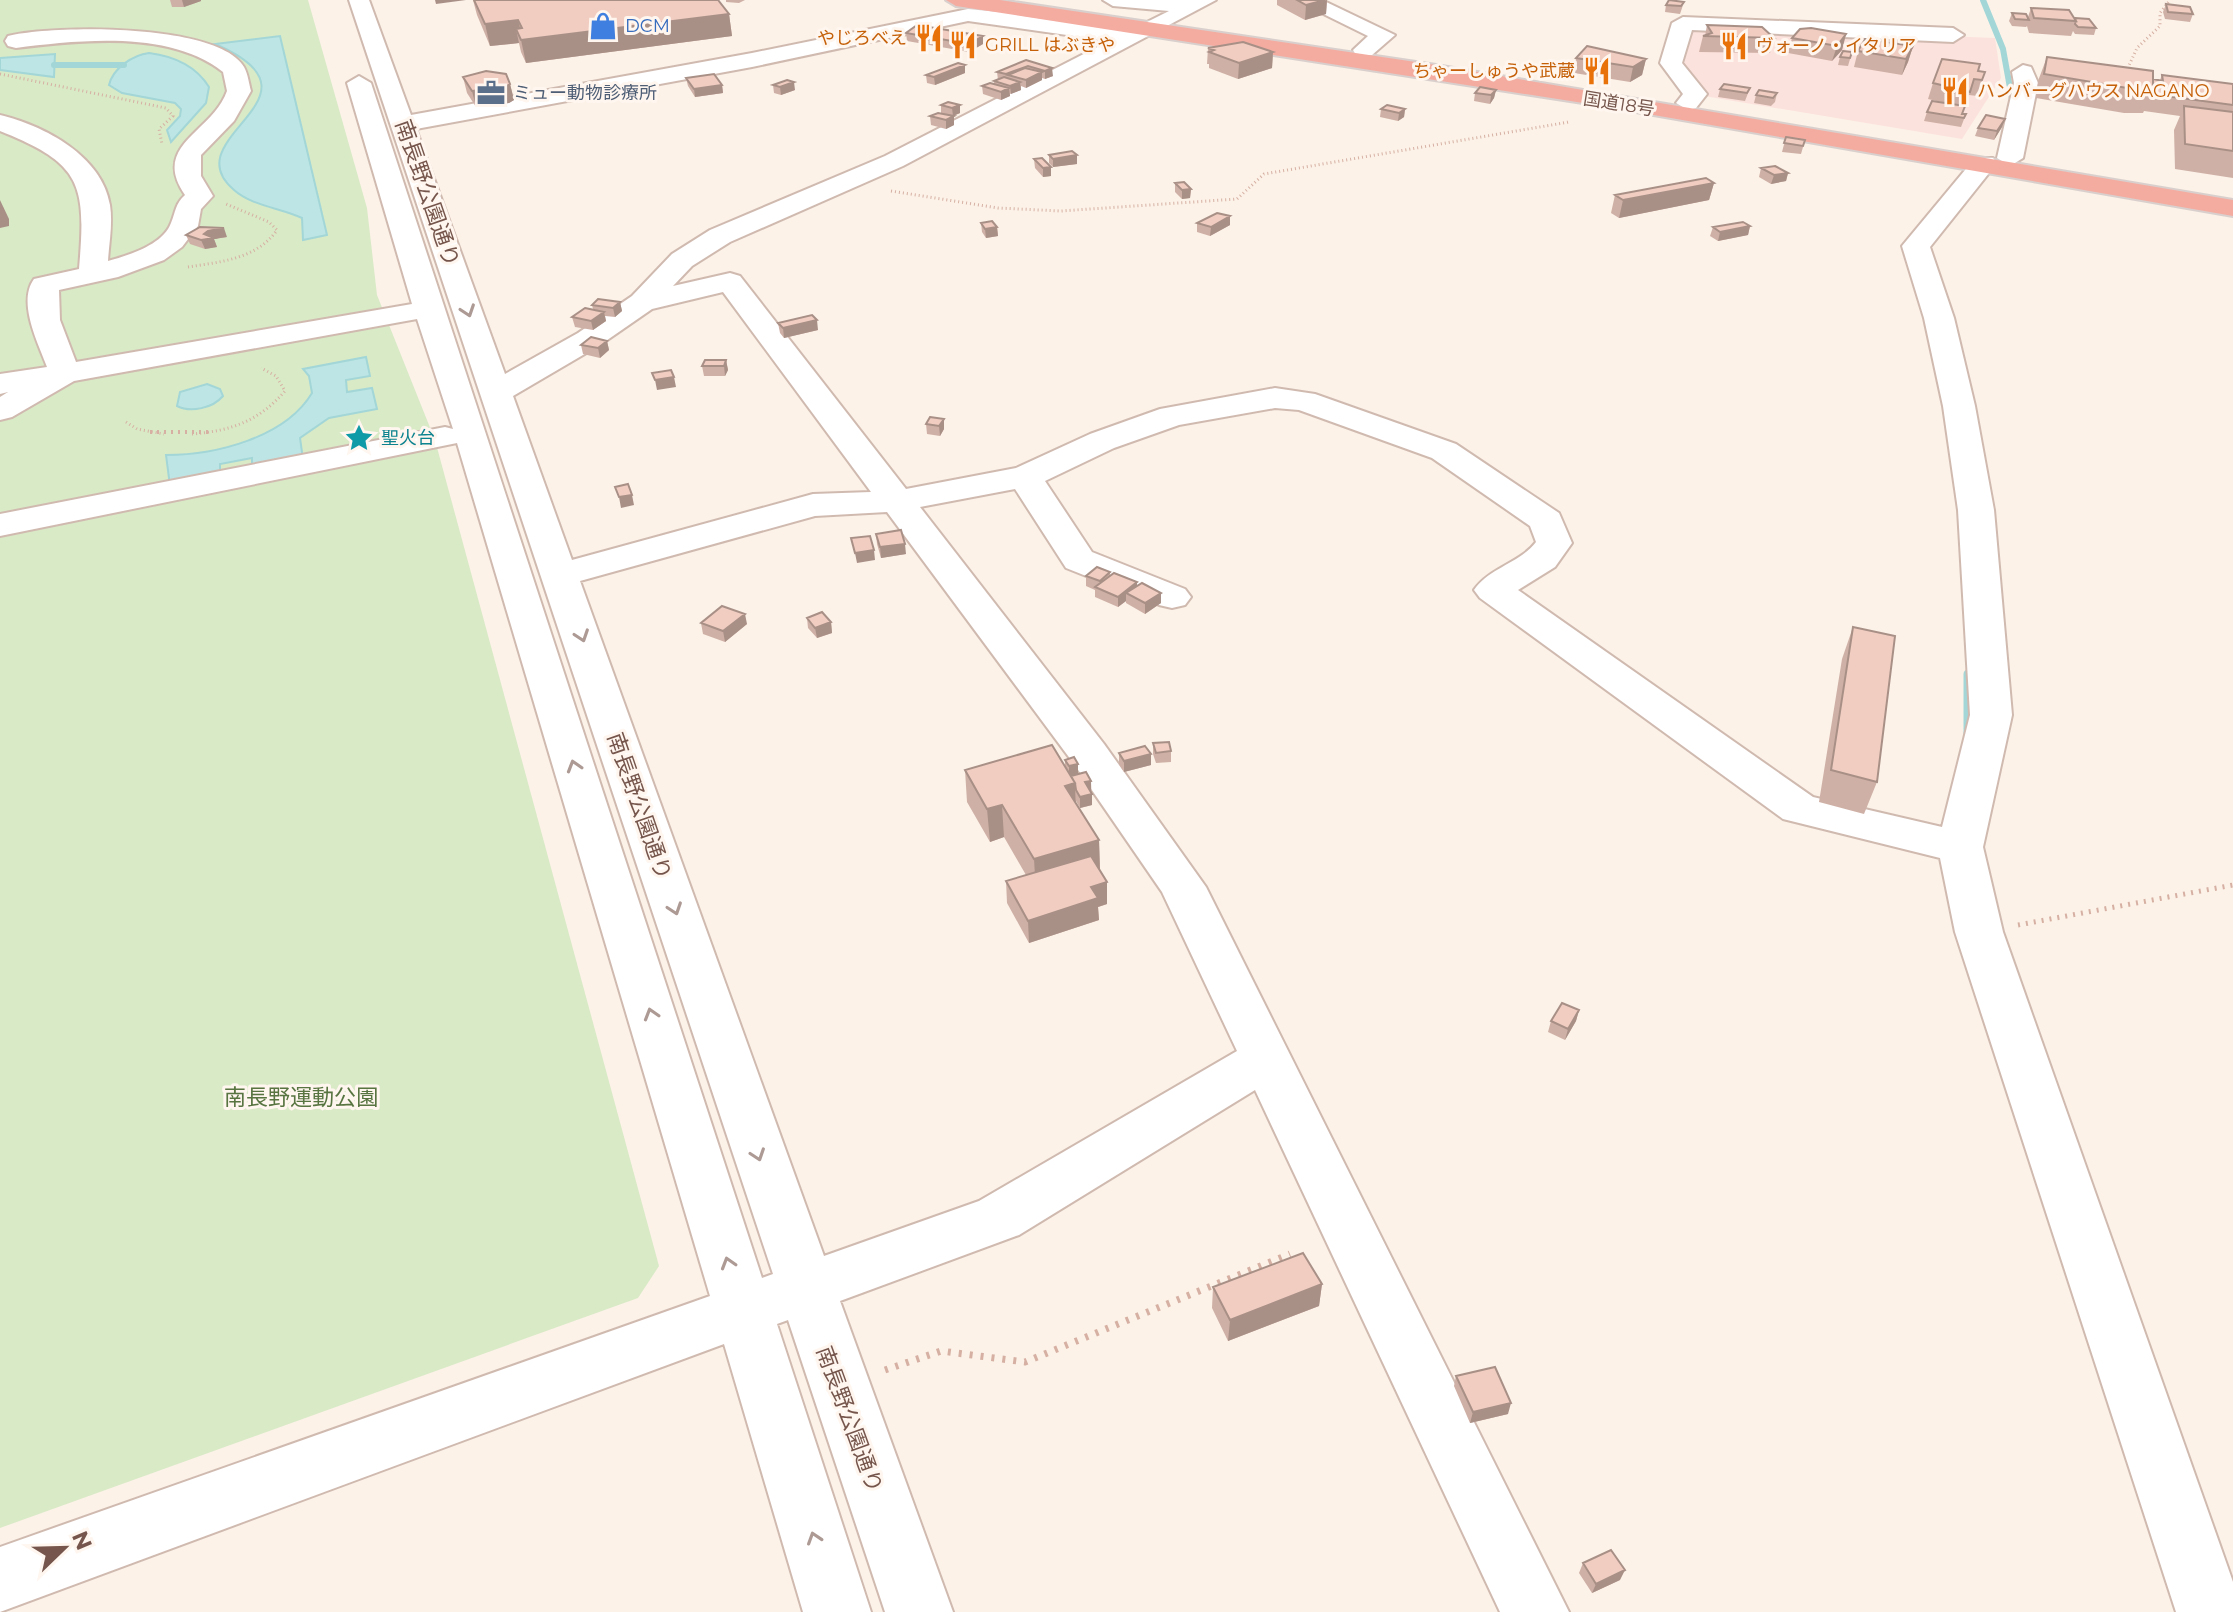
<svg xmlns="http://www.w3.org/2000/svg" width="2233" height="1612" font-family="Montserrat,'Noto Sans JP',sans-serif">
<style>
.commercial{fill:#fce2dc}
.green{fill:#d9eac7}
.water{fill:#bde5e5;stroke:#a3d6d7;stroke-width:2}
.lines{fill:none;stroke-linecap:round;stroke-linejoin:round}
.stream-far1{stroke:#a3d6d7;stroke-width:6}
.stream{stroke:#a3d6d7;stroke-width:9}
.minor-casing{stroke:#d0bab0;stroke-width:4}
.highway-casing{stroke:#d9d0cd;stroke-width:4}
.path-far3{stroke:#d6b0a3;stroke-width:3;stroke-dasharray:1 3;stroke-linecap:butt}
.path-far2{stroke:#d6b0a3;stroke-width:4;stroke-dasharray:2 5;stroke-linecap:butt}
.path-far1{stroke:#d6b0a3;stroke-width:5;stroke-dasharray:2 6;stroke-linecap:butt}
.path{stroke:#d6b0a3;stroke-width:7;stroke-dasharray:3 8;stroke-linecap:butt}
.minor{fill:#fff;fill-rule:evenodd}
.highway{fill:#f4aca1;fill-rule:evenodd}
.wall{fill:#cfb0a6}
.shaded-wall{fill:#a99087}
.building{fill:#f1cdc1;stroke:#a99087;stroke-width:2}
.oneway{stroke:#ad9a94}
.labels{text-anchor:middle;stroke-width:6;stroke-linejoin:round;paint-order:stroke}
.far-shop-label{font-size:18px;fill:#366cbe;stroke:#fef6ef;text-anchor:start}
.far-food-label{font-size:18px;fill:#c56008;stroke:#fef6ef;text-anchor:start}
.far-service-label{font-size:18px;fill:#4e5e75;stroke:#fef6ef;text-anchor:start}
.far-street-label{font-size:18px;fill:#76564c;stroke:#fef6ef}
.far-culture-label{font-size:18px;fill:#0d838f;stroke:#fef6ef;text-anchor:start}
.street-label{font-size:22px;fill:#76564c;stroke:#fef6ef}
.park-label{font-size:22px;fill:#587541;stroke:#fef6ef}
</style>
<rect width="100%" height="100%" fill="#fcf2e8"/>
<path class="commercial" d="M1694,26L1995,38L2001,78L1962,139L1704,96L1679,62L1682,43Z"/>
<path class="green" d="M0,0H308L367,208L377,295L435,440L659,1266L638,1298L0,1528Z"/>
<path class="water" d="M280,36L327,235L303,240L302,218C281,208 252,206 234,190C171,137 338,97 215,44Z
M149,53C173,56 196,66 209,87L206,103L171,142L167,130L180,116L181,109L175,103L122,93L109,85C113,68 133,55 149,53Z
M55,54L54,77L0,70V58Z
M366,357L370,376L346,380L347,392L372,388L377,409L329,418L300,438L303,459L252,469V458L220,464V476L170,486L166,455C215,455 285,438 312,393L309,376L303,369Z
M207,384L220,389L223,396C213,408 191,413 177,406L180,392Z"/>
<g class="lines">
<path class="stream-far1" d="M1983,0L2003,49L2014,110
M54,65H124"/>
<path class="stream" d="M1968,674V733"/>
<defs>
<path id="minor" d="M349,0H369L411,115L752,53L968,9L998,12L1019,3L1030,9L1023,16L1129,31L1169,11L1113,6L1103,0H1216L903,166L730,242L692,266L673,286L730,273L740,276L906,489L1016,468L1090,434L1160,409L1275,388L1315,394L1456,444L1559,513L1572,543L1555,567L1518,590L1813,797L1942,827L1970,715L1958,510L1943,406L1924,318L1902,246L1975,158H1993L1997,163L1993,168L1930,247L1954,318L1975,406L1994,510L2012,715L1983,847L2003,932L2233,1582V1612H2176L1955,932L1940,858L1783,819L1480,598L1474,590C1489,568 1520,563 1536,542L1530,526L1432,458L1299,410L1275,408L1179,425L1114,448L1045,481L1092,552L1185,589L1191,597L1185,605L1172,608L1159,605L1066,568L1015,489L920,507L1104,744L1206,887L1569,1612H1500L1255,1090L1019,1235L840,1301L953,1612H885L788,1320L777,1324L871,1612H803L724,1344L0,1612V1547L710,1296L457,443L0,536V514L445,427L453,429L417,319L74,381L12,417L0,420V397L8,392L0,394V374L47,367C38,343 17,302 34,279L79,269C86,185 83,164 0,131V115C45,126 102,156 110,205C113,224 109,243 108,261C129,255 163,245 171,223C176,211 175,204 185,195C150,145 213,132 227,91L223,72C170,30 80,40 16,48L8,46L5,41L8,36C54,25 218,23 244,67C248,74 249,84 251,91L234,121L201,155V176L213,196L201,209L198,226L182,247L164,260L118,277L59,290L60,320L76,362L412,304L347,83L359,76L371,83L762,1278L773,1274ZM968,21L1109,41L885,156L710,230L672,254L632,296L578,333L505,374L416,129L752,67ZM723,292L871,492L813,494L572,560L513,396L600,345L652,309ZM887,512L1074,764L1162,892L1237,1051L979,1201L824,1256L580,581L815,516Z
M1295,0H1322L1395,35L1372,55H1356L1353,50L1368,36Z
M1683,17L1953,28L1964,35L1953,42L1692,30L1682,63L1707,94L1696,108L1688,110L1676,103L1683,94L1660,63L1672,23Z
M2023,65L2031,67L2038,83L2023,158L2010,166L1997,158L2014,83L2012,72Z"/>
<path id="highway" d="M946,0H1000L1436,65L2233,200V216L1596,105L956,6Z"/>
</defs>
<use href="#minor" class="minor-casing"/>
<use href="#highway" class="highway-casing"/>
<path class="path-far3" d="M2126,72L2137,48L2160,26V13L2170,0
M0,74L166,108L173,116L159,129L162,144
M891,191L998,208L1061,211L1237,199L1264,174L1569,122
M188,267C220,262 257,259 277,230L269,222L226,204
M126,422L137,429L164,434
M192,434C231,431 259,421 285,391L276,376L261,368"/>
<path class="path-far2" d="M150,432H210"/>
<path class="path-far1" d="M2018,925L2233,885"/>
<path class="path" d="M885,1370L941,1351L1025,1362L1290,1254"/>
<use href="#minor" class="minor"/>
<use href="#highway" class="highway"/>
</g>
<path class="wall" d="M170,0H201V1L184,7H172Z
M473,0H718L729,14L732,36L526,63L521,52L519,43L490,46L477,15Z
M726,0H745L739,3L726,2Z
M1277,0H1327L1326,14L1305,20L1277,5Z
M1684,2L1680,14L1665,12L1666,5Z
M2166,4L2193,14L2190,22L2165,19L2163,12Z
M2031,8L2075,18L2096,28L2094,35L2075,34L2073,31L2071,36L2029,33L2027,26L2026,27L2012,26L2009,21L2012,13L2028,17Z
M1707,25L1774,38L1770,53L1699,52L1703,36H1705Z
M906,33L983,36V44L969,52L907,41Z
M1846,34L1842,50L1832,61L1788,53L1792,38Z
M1913,46L1908,62L1902,75L1854,67L1858,51Z
M1208,48L1273,52L1272,68L1238,79L1209,68V64H1207Z
M1852,52L1848,66L1838,65L1840,57Z
M2047,57L2153,79L2160,80L2162,75L2233,84V178L2175,169L2174,130L2180,116L2144,111L2143,113H2124L2036,98L2038,81Z
M1576,58L1646,59L1642,75L1630,82L1574,73Z
M1026,60L1053,76L1045,79L1042,78V80L1026,88L1021,86V90L1010,94V96L1001,100L983,94L982,86L994,84V81L998,80L997,72Z
M1978,71L1985,72L1977,96L1969,95L1962,114H1966L1961,127L1924,121L1927,112L1941,102L1928,99L1933,83Z
M965,73L935,85L927,83L926,75Z
M463,77L510,84L514,100L509,103L476,107L467,93Z
M686,78L722,85L723,93L695,97L688,86Z
M773,85L795,90L781,95L774,93Z
M1750,88L1745,101L1718,97L1720,89Z
M1496,90L1494,98L1490,104L1474,101L1475,93Z
M1777,93L1775,102L1771,106L1754,103L1756,95Z
M941,105H960V113L953,116L954,125L946,129L931,125L930,116L941,113Z
M1381,109H1405L1404,117L1398,121L1380,117Z
M2005,119L2002,127L1994,140L1975,136L1978,128Z
M1786,137L1805,140L1801,154L1782,152Z
M1049,155H1077V164L1053,167L1049,163Z
M1034,159L1051,167V176L1043,177L1035,168Z
M1761,168L1788,173L1786,181L1771,184L1759,177Z
M1175,183L1191,189L1190,198L1182,199L1175,192Z
M1714,183L1709,200L1619,218L1611,213L1615,195Z
M981,223L997,227L998,236L986,238L982,232Z
M1197,223L1230,225L1210,236L1197,232Z
M1750,226L1748,235L1718,241L1710,236L1713,227Z
M186,235L227,237L214,239L217,247L205,249L190,244Z
M620,302L622,311L615,317L605,316L606,321L593,330L575,327L572,317L593,309L592,305Z
M778,323L818,330L784,338L780,333Z
M607,341L609,350L600,358L583,354L581,345Z
M726,360L728,370L725,376H704L702,366Z
M944,419V429L940,436L927,434L926,424Z
M876,534L906,554L881,558L877,544Z
M1110,572V575L1137,586L1161,593V603L1145,614L1126,603V601L1118,607L1095,597V590L1086,586V576Z
M807,618L831,622L832,633L817,638L808,628Z
M701,623L747,624L725,642L703,634Z
M1853,627L1877,782L1864,814L1819,802L1842,659Z
M1153,743L1171,751V762L1156,763L1153,754Z
M1119,753L1151,765L1124,772L1119,764Z
M1065,760L1078,774L1091,781L1092,805L1080,808L1076,801V803L1099,840L1100,870L1107,904L1098,907L1099,920L1029,943L1007,903L1006,881L1026,875L1004,837L990,842L967,802L965,770L1065,767Z
M1579,1010L1576,1021L1565,1040L1548,1032L1551,1021Z
M1322,1284L1319,1306L1228,1341L1212,1308L1213,1287Z
M1456,1376L1508,1414L1470,1423L1454,1386Z
M1583,1563L1620,1580L1592,1593L1579,1573Z"/>
<path class="shaded-wall" d="M182,0H201V1L184,7Z
M435,0H466L436,4Z
M1327,0L1326,14L1305,20L1306,5Z
M729,14L732,36L526,63L521,40L516,29L519,43L490,46L485,24L518,20L523,40Z
M1846,34L1842,50L1832,61L1837,46Z
M983,36V44L969,52V44Z
M1913,46L1908,62L1902,75L1906,59Z
M1273,52L1272,68L1238,79L1239,63Z
M1646,59L1642,75L1630,82L1633,67Z
M965,65V73L935,85L934,77Z
M1052,68L1053,76L1045,79V71Z
M1042,72V80L1026,88V80Z
M794,82L795,90L781,95L780,87Z
M1020,82L1021,90L1011,94L1010,86Z
M510,84L514,100L509,103L476,107L472,91Z
M722,85L723,93L695,97L694,89Z
M1009,88L1010,96L1001,100V92Z
M1496,90L1494,98L1490,104L1491,95Z
M960,105V113L953,116L952,108Z
M1405,109L1404,117L1398,121L1399,113Z
M954,116V125L946,129V120Z
M2005,119L2002,127L1994,140L1997,131Z
M1077,155V164L1053,167V159Z
M1051,167V176L1043,177V168Z
M1788,173L1786,181L1771,184L1774,175Z
M1714,183L1709,200L1619,218L1623,200Z
M1191,189L1190,198L1182,199V190Z
M0,200L9,219V226L0,228Z
M1230,216V225L1210,236L1211,227Z
M1750,226L1748,235L1718,241L1720,232Z
M997,227L998,236L986,238L985,229Z
M224,228L227,237L214,239L217,247L205,249L201,240L204,234L208,231Z
M620,302L622,311L615,317L613,308Z
M604,312L606,321L593,330L591,321Z
M817,320L818,330L784,338L783,328Z
M607,341L609,350L600,358L598,348Z
M726,360L728,370L725,376L724,366Z
M674,377L676,387L657,390L655,380Z
M944,419V429L940,436L939,426Z
M632,495L634,505L621,508L619,497Z
M905,544L906,554L881,558L880,547Z
M874,550L875,560L857,563L855,553Z
M1137,582V593H1126V601L1118,607V597Z
M1161,593V603L1145,614V603Z
M745,614L747,624L725,642L723,631Z
M831,622L832,633L817,638L815,628Z
M1151,754V765L1124,772V761Z
M1078,764V775L1069,777V766Z
M1091,781V792L1085,782Z
M1075,783L1076,815L1065,786Z
M1092,794V805L1080,808V797Z
M1002,805L1004,837L990,842L987,809Z
M1099,840L1100,872L1036,892L1034,859Z
M1107,882V904L1098,907L1099,920L1029,943L1028,921L1091,887Z
M1579,1010L1576,1021L1565,1040L1568,1029Z
M1322,1284L1319,1306L1228,1341L1230,1320Z
M1511,1403L1508,1414L1470,1423L1473,1412Z
M1625,1570L1620,1580L1592,1593L1596,1584Z"/>
<path class="building" d="M474,0H718L729,14L521,40L516,29L522,28L518,20L485,24Z
M1297,0H1325L1306,5Z
M1669,0L1684,2L1681,6L1666,5Z
M2166,4L2190,7L2193,14L2168,12Z
M2031,8L2069,10L2076,21L2034,18Z
M2012,13L2026,14L2029,20L2015,19Z
M2075,18L2089,19L2096,28L2078,27L2075,24L2076,21Z
M917,25L983,36L969,44L906,33Z
M1707,25L1762,27L1774,38L1703,36L1712,33Z
M1811,28L1846,34L1837,46L1792,38L1800,29Z
M1865,39L1913,46L1906,59L1858,51Z
M1243,42L1273,52L1239,63L1209,52L1214,50L1208,48Z
M1587,46L1646,59L1633,67L1576,58Z
M1843,51L1852,52L1850,58L1840,57Z
M2047,57L2153,71V89H2133L2044,74Z
M1942,59L1980,64L1978,71L1985,72L1982,80L1974,79L1970,92L1933,83Z
M1026,60L1052,68L1045,71L1028,66L1006,74L997,72Z
M958,63L965,65L934,77L926,75Z
M1025,68L1042,72L1026,80L1008,75Z
M486,71L506,74L510,84L505,87L472,91L463,77Z
M714,74L722,85L694,89L686,78Z
M2162,75L2233,84V105L2150,94L2153,89V79L2163,81Z
M1004,77L1020,82L1010,86L994,81Z
M787,80L794,82L780,87L773,85Z
M990,83L1009,88L1001,92L982,86Z
M1724,84L1750,88L1747,93L1720,89Z
M1480,87L1496,90L1491,95L1475,93Z
M1759,90L1777,93L1773,98L1756,95Z
M1932,101L1965,106L1962,114H1966L1964,118L1927,112Z
M948,102L960,105L952,108L941,105Z
M1387,105L1405,109L1399,113L1381,109Z
M2184,106L2233,112V151L2185,144Z
M938,113L954,116L946,120L930,116Z
M1986,115L2005,119L1997,131L1978,128Z
M1786,137L1805,140L1803,146L1784,143Z
M1072,151L1077,155L1053,159L1049,155Z
M1042,158L1051,167L1043,168L1034,159Z
M1775,166L1788,173L1774,175L1761,168Z
M1706,178L1714,183L1623,200L1615,195Z
M1184,182L1191,189L1182,190L1175,183Z
M1217,213L1230,216L1211,227L1197,223Z
M992,221L997,227L985,229L981,223Z
M1743,222L1750,226L1720,232L1713,227Z
M200,227L224,228L208,231L204,234L214,238L201,240L186,235Z
M598,299L620,302L613,308L592,305Z
M585,308L604,312L591,321L572,317Z
M812,315L817,320L783,328L778,323Z
M591,337L607,341L598,348L581,345Z
M705,360H726L724,366H702Z
M671,370L674,377L655,380L652,373Z
M930,417L944,419L939,426L926,424Z
M628,484L632,495L619,497L615,487Z
M901,530L905,544L880,547L876,534Z
M870,536L874,550L855,553L851,538Z
M1097,567L1110,572L1100,581L1086,576Z
M1114,573L1137,582L1118,597L1095,587Z
M1142,583L1161,593L1145,603L1126,593Z
M722,606L745,614L723,631L701,623Z
M822,612L831,622L815,628L807,618Z
M1853,627L1895,636L1877,782L1831,770Z
M1169,742L1171,751L1156,753L1153,743Z
M1052,745L1075,783L1065,786L1099,840L1034,859L1002,805L987,809L965,770Z
M1145,746L1151,754L1124,761L1119,753Z
M1074,757L1078,764L1069,766L1065,760Z
M1086,772L1091,781L1085,782L1092,794L1080,797L1076,790L1075,783L1071,776Z
M1091,856L1107,882L1091,887L1098,898L1028,921L1006,881Z
M1562,1003L1579,1010L1568,1029L1551,1021Z
M1303,1253L1322,1284L1230,1320L1213,1287Z
M1495,1367L1511,1403L1473,1412L1456,1376Z
M1611,1550L1625,1570L1596,1584L1583,1563Z"/>
<defs><path id="oneway-chevron" d="M-2-3.5L2.5 0L-2 3.5" fill="none" stroke-width="1.6" stroke-linecap="round" stroke-linejoin="round" transform="scale(2)"/></defs>
<g class="oneway">
<use href="#oneway-chevron" transform="translate(468 311) rotate(71)"/>
<use href="#oneway-chevron" transform="translate(582 636) rotate(71)"/>
<use href="#oneway-chevron" transform="translate(574 766) rotate(-107)"/>
<use href="#oneway-chevron" transform="translate(675 909) rotate(71)"/>
<use href="#oneway-chevron" transform="translate(651 1014) rotate(-107)"/>
<use href="#oneway-chevron" transform="translate(758 1155) rotate(71)"/>
<use href="#oneway-chevron" transform="translate(728 1263) rotate(-107)"/>
<use href="#oneway-chevron" transform="translate(814 1538) rotate(-108)"/>
</g>
<defs>
<symbol id="shop-bare" viewBox="-9 -9 18 18"><path d="M-5-2.5h2.3a2.7 3.5 0 0 1 5.4 0H5L5.5 6h-11ZM-1.5-2.5h3a1.5 2.3 0 0 0-3 0Z" fill="#3f7fe0" stroke="#fef6ef" stroke-width="2.5" paint-order="stroke"/></symbol>
<symbol id="restaurant-bare" viewBox="-9 -9 18 18"><path d="M-5-6h1v4h1v-4h1v4h1v-4h1v5L-1.5 .5V6h-2V.5L-5-1ZM5-6V6H3V1.5H1.5Q1.5-4 5-6Z" fill="#e8710a" stroke="#fef6ef" stroke-width="2.5" paint-order="stroke"/></symbol>
<symbol id="office-bare" viewBox="-9 -9 18 18"><path d="M-6-3h4V-5.5h4V-3h4V5H-6ZM-1-4.5V-3h2v-1.5ZM-6 0V1H6V0Z" fill="#5c6f8a" stroke="#fef6ef" stroke-width="2.5" paint-order="stroke"/></symbol>
<symbol id="sight-bare" viewBox="-9 -9 18 18"><path d="M0-6L1.8-2.2L6-1.7L2.9 1.2L3.7 5.4L0 3.3L-3.7 5.4L-2.9 1.2L-6-1.7L-1.8-2.2Z" fill="#0f9aa8" stroke="#fef6ef" stroke-width="2.5" paint-order="stroke"/></symbol>
</defs>
<g fill-rule="evenodd">
<use href="#shop-bare" x="583" y="6" width="40" height="40"/>
<use href="#restaurant-bare" x="909" y="18" width="40" height="40"/>
<use href="#restaurant-bare" x="943" y="25" width="40" height="40"/>
<use href="#restaurant-bare" x="1714" y="26" width="40" height="40"/>
<use href="#restaurant-bare" x="1577" y="51" width="40" height="40"/>
<use href="#restaurant-bare" x="1935" y="71" width="40" height="40"/>
<use href="#office-bare" x="471" y="73" width="40" height="40"/>
<use href="#sight-bare" x="339" y="418" width="40" height="40"/>
</g>
<g class="labels">
<g class="far-shop-label">
<text x="625" y="32">DCM</text>
</g>
<g class="far-food-label">
<text x="907" y="44" text-anchor="end">やじろべえ</text>
<text x="985" y="51">GRILL はぶきや</text>
<text x="1756" y="52">ヴォーノ・イタリア</text>
<text x="1575" y="77" text-anchor="end">ちゃーしゅうや武蔵</text>
<text x="1977" y="97">ハンバーグハウス NAGANO</text>
</g>
<g class="far-service-label">
<text x="513" y="99">ミュー動物診療所</text>
</g>
<g class="far-street-label">
<text transform="translate(1619 104) rotate(9)" y="6">国道18号</text>
</g>
<g class="far-culture-label">
<text x="381" y="444">聖火台</text>
</g>
<g class="street-label">
<text transform="translate(428 193) rotate(71)" y="8">南長野公園通り</text>
<text transform="translate(640 806) rotate(71)" y="8">南長野公園通り</text>
<text transform="translate(850 1419) rotate(70)" y="8">南長野公園通り</text>
</g>
<g class="park-label">
<text x="301" y="1105">南長野運動公園</text>
</g>
</g>
<g transform="translate(64 1548) rotate(67)" stroke="#fef6ef" stroke-width="6" paint-order="stroke">
<path d="M0-6L14 30L0 20L-14 30Z" fill="#76564c"/>
<text y="-12" font-size="22" font-weight="bold" text-anchor="middle" fill="#76564c">N</text>
</g>
</svg>
